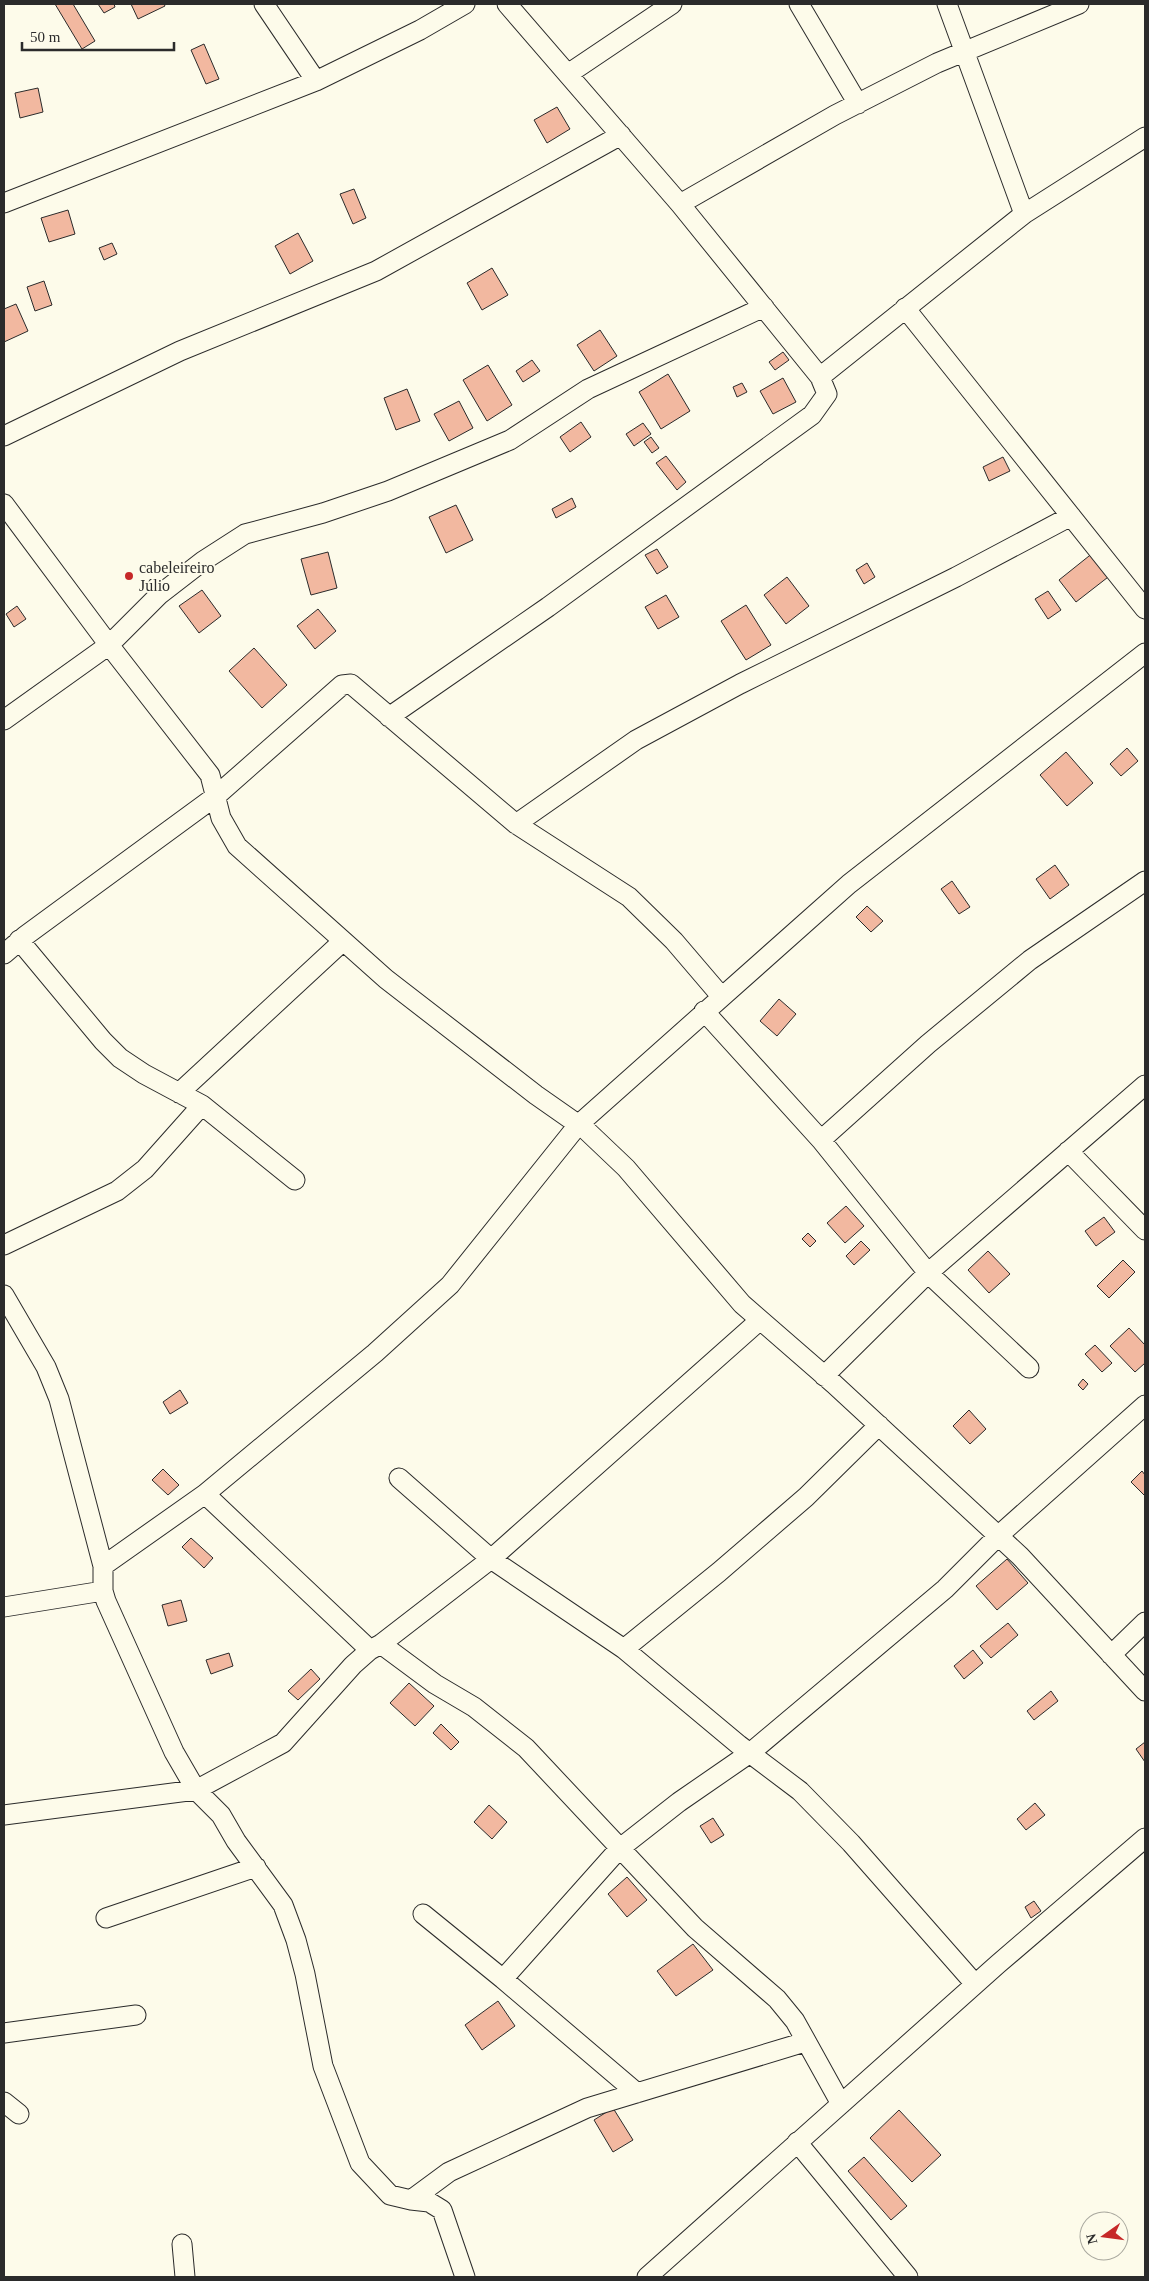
<svg xmlns="http://www.w3.org/2000/svg" width="1149" height="2281" font-family="'Times New Roman',serif">
<style>
.building{fill:#f2b8a0;stroke:#2b2b2b}
.lines{fill:none;stroke-linecap:round;stroke-linejoin:round}
.minor-casing{stroke:#2b2b2b;stroke-width:21}
.minor{stroke:#fdfbea;stroke-width:19}
.poi-dot{fill:#c62828;stroke:#fdfbea;stroke-width:2}
.labels{text-anchor:middle;stroke-width:4;stroke-linejoin:round;paint-order:stroke}
.poi-label{font-size:16px;fill:#2b2b2b;stroke:#fdfbea;text-anchor:start}
</style>
<rect width="100%" height="100%" fill="#fdfbea"/>
<path class="building" d="M55,4H73L95,41L82,49Z
M98,4H114L115,7L104,13Z
M131,4H164L165,6L138,19Z
M204,44L219,79L206,84L191,50Z
M38,88L43,112L20,118L15,93Z
M557,107L570,129L547,143L534,120Z
M354,189L366,218L353,224L340,194Z
M68,210L75,234L49,242L41,218Z
M298,233L313,261L290,274L275,246Z
M112,243L117,254L104,260L99,248Z
M492,268L508,295L482,310L467,283Z
M44,281L52,305L35,311L27,287Z
M16,304L28,331L4,342V309Z
M600,330L617,356L594,371L577,345Z
M783,352L789,360L775,370L769,362Z
M532,360L540,371L523,382L516,371Z
M488,365L512,405L487,421L463,380Z
M668,374L690,411L661,429L639,392Z
M783,378L796,402L773,414L760,391Z
M742,383L747,392L737,397L733,387Z
M407,389L420,421L396,430L384,398Z
M459,401L473,428L449,441L434,414Z
M581,422L591,437L570,452L560,437Z
M643,423L651,434L634,446L626,434Z
M651,437L659,448L652,453L644,442Z
M666,456L686,482L677,490L656,463Z
M1003,457L1010,471L989,481L983,467Z
M572,498L576,507L556,518L552,509Z
M456,505L473,540L446,553L429,517Z
M657,549L668,567L657,574L645,555Z
M328,552L337,588L311,595L301,559Z
M1094,552L1112,574L1076,602L1059,580Z
M867,563L875,577L864,584L856,570Z
M787,577L809,606L786,624L764,595Z
M202,590L221,616L199,633L179,606Z
M1048,591L1061,610L1048,619L1035,599Z
M666,595L679,617L658,629L645,607Z
M746,605L771,645L746,660L721,621Z
M17,606L26,619L14,627L6,614Z
M318,609L336,631L315,649L297,626Z
M254,648L287,685L262,708L229,671Z
M1127,748L1138,761L1121,776L1110,764Z
M1066,752L1093,783L1067,806L1040,775Z
M1055,865L1069,885L1050,899L1036,879Z
M952,881L970,907L959,914L941,889Z
M867,906L883,921L871,932L856,917Z
M779,999L796,1014L777,1036L760,1021Z
M846,1206L864,1226L845,1243L827,1223Z
M1104,1217L1115,1232L1096,1246L1085,1231Z
M808,1233L816,1241L810,1247L802,1239Z
M861,1241L870,1250L854,1265L846,1256Z
M988,1251L1010,1274L989,1293L968,1270Z
M1123,1260L1135,1272L1109,1298L1097,1286Z
M1129,1328L1145,1345V1363L1135,1372L1110,1346Z
M1095,1345L1112,1363L1102,1372L1085,1354Z
M1083,1379L1088,1384L1083,1390L1078,1385Z
M180,1390L188,1403L170,1414L163,1402Z
M969,1410L986,1429L970,1444L953,1426Z
M163,1469L179,1485L168,1495L152,1480Z
M1142,1471L1145,1475V1496L1131,1482Z
M191,1538L213,1558L204,1568L182,1547Z
M1007,1559L1028,1583L997,1610L976,1586Z
M181,1600L187,1621L168,1626L162,1605Z
M1008,1623L1018,1635L991,1658L980,1646Z
M973,1650L983,1663L964,1679L954,1666Z
M229,1653L233,1666L211,1674L206,1660Z
M311,1669L320,1679L298,1700L288,1691Z
M409,1683L434,1706L415,1726L390,1703Z
M1051,1691L1058,1701L1034,1720L1027,1711Z
M441,1724L459,1742L451,1750L433,1733Z
M1145,1742V1762L1136,1749Z
M1035,1803L1045,1815L1026,1830L1017,1819Z
M489,1805L507,1822L492,1839L474,1822Z
M713,1818L724,1835L711,1843L700,1826Z
M627,1877L647,1900L627,1917L608,1894Z
M1034,1901L1041,1911L1031,1918L1025,1907Z
M693,1944L713,1970L676,1996L657,1971Z
M498,2001L515,2026L482,2050L465,2025Z
M613,2108L633,2140L613,2152L594,2120Z
M899,2110L941,2155L912,2182L870,2138Z
M864,2157L907,2206L891,2220L848,2171Z"/>
<g class="lines">
<defs>
<path id="minor" d="M264,4L316,81
M799,4L858,104
M947,4L1024,214
M568,74L672,4
M4,203L316,81L420,30L465,4
M680,204L835,115L937,63L1079,4
M905,308L1145,609
M820,377L1024,214L1145,137
M4,436L180,351L376,271L621,135
M4,504L109,645L210,775L221,818L237,846L386,979L536,1095L586,1130L626,1168L742,1304L834,1384L1020,1556L1145,1691
M389,717L548,607L812,415L827,394L820,377L680,204L507,4
M4,720L109,645L159,595L203,561L245,534L323,513L388,491L510,440L588,389L764,307
M516,824L636,740L740,684L956,577L1071,516
M19,940L103,1041L120,1058L144,1074L202,1105L295,1180
M4,954L25,936L216,796L342,685L351,684L516,824L629,897L674,941L721,996
M704,1011L821,1140L928,1273L1029,1368
M179,1093L342,942
M821,1140L928,1044L1030,960L1145,881
M1068,1151L1145,1230
M4,1245L117,1191L145,1169L202,1105
M4,1295L46,1367L59,1399L103,1566V1591L106,1601L174,1752L196,1790L221,1815L236,1841L283,1905L296,1940L305,1974L323,2066L360,2163L390,2195L411,2200L429,2202L442,2210L465,2277
M824,1376L928,1273L1145,1085
M399,1478L491,1559L624,1649L739,1745L800,1791L851,1843L975,1984
M205,1494L370,1650
M103,1566L205,1494L375,1353L450,1285L578,1125L849,884L1145,653
M4,1607L103,1591
M381,1644L435,1684L474,1707L526,1748L695,1928L777,1999L795,2021L841,2104
M624,1649L719,1572L806,1497L879,1425
M1111,1655L1145,1622
M4,1815L196,1790L283,1743L353,1665L370,1650L381,1644L491,1559L760,1320
M423,1914L503,1979L637,2093
M106,1918L256,1867
M503,1979L619,1849L679,1802L750,1753L945,1589L998,1536L1145,1405
M4,2033L136,2015
M4,2102L19,2114
M797,2142L908,2277
M411,2200L449,2172L587,2108L805,2042
M182,2244L185,2277
M647,2277L998,1964L1145,1838"/>
</defs>
<use href="#minor" class="minor-casing"/>
<use href="#minor" class="minor"/>
</g>
<circle class="poi-dot" cx="129" cy="576" r="5"/>
<g class="labels">
<g class="poi-label">
<text x="139" y="573">cabeleireiro<tspan x="139" dy="18">Júlio</tspan></text>
</g>
</g>
<rect width="1149" height="2281" fill="none" stroke="#2b2b2b" stroke-width="10"/>
<g transform="translate(1104 2236) rotate(256)"><circle r="24" fill="#fdfbea" stroke="#a9a89e"/>
<path d="M0-4L9 19L0 12L-9 19Z" fill="#c62828"/>
<text y="-8" font-size="14" font-weight="bold" text-anchor="middle" fill="#2b2b2b">N</text>
</g>
<path d="M22 42v8h152v-8" fill="none" stroke="#2b2b2b" stroke-width="2.5"/>
<text x="30" y="42" font-size="15" fill="#2b2b2b" stroke="#fdfbea" stroke-width="4" paint-order="stroke">50 m</text>
</svg>
